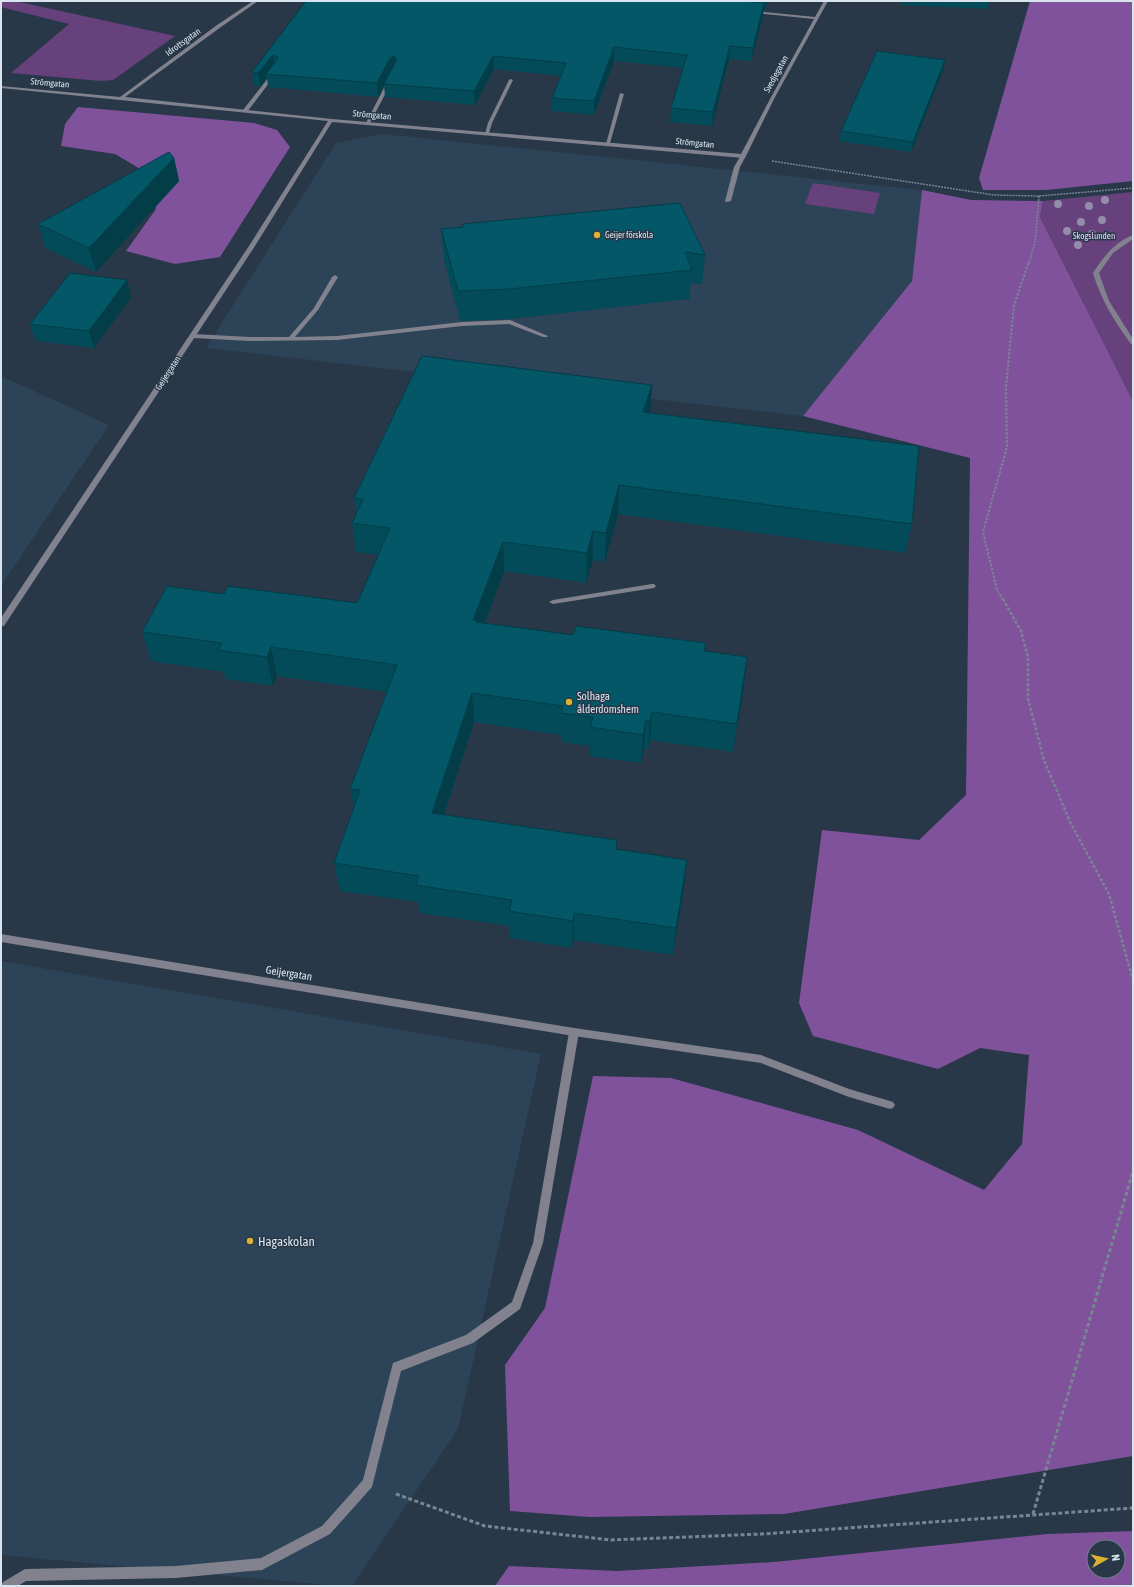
<svg xmlns="http://www.w3.org/2000/svg" width="1134" height="1587" font-family="'Asap Condensed',sans-serif">
<style>
.built{fill:#2d4357}
.green{fill:#66417c}
.forest{fill:#80529c;fill-rule:evenodd}
.lines{fill:none;stroke-linecap:round;stroke-linejoin:round}
.path-far3{stroke:#788693;stroke-width:1.5;stroke-dasharray:2 1;stroke-linecap:butt}
.path-far2{stroke:#788693;stroke-width:2;stroke-dasharray:2.5 1.5;stroke-linecap:butt}
.path-far1{stroke:#788693;stroke-width:2.5;stroke-dasharray:3 2;stroke-linecap:butt}
.path{stroke:#788693;stroke-width:3;stroke-dasharray:4 2.5;stroke-linecap:butt}
.service{fill:#81828d;fill-rule:evenodd}
.minor{fill:#81828d;fill-rule:evenodd}
.tree{fill:#938dab}
.wall{fill:#034b59}
.shaded-wall{fill:#023d48}
.building{fill:#035767;stroke:#023d48}
.poi-dot{fill:#dcb233;stroke:#283848;stroke-width:1.5}
.labels{text-anchor:middle;stroke-width:3;stroke-linejoin:round;paint-order:stroke}
.far-street-label{font-size:9px;fill:#d9e4ee;stroke:#283848}
.far-poi-label{font-size:9px;fill:#d9e4ee;stroke:#283848;text-anchor:start}
.far-park-label{font-size:9px;fill:#ebd3fc;stroke:#283848}
.poi-label{font-size:11px;fill:#d9e4ee;stroke:#283848;text-anchor:start}
.street-label{font-size:11px;fill:#d9e4ee;stroke:#283848}
.near-poi-label{font-size:13px;fill:#d9e4ee;stroke:#283848;text-anchor:start}
</style>
<rect width="100%" height="100%" fill="#283848"/>
<path class="built" d="M382,134L922,190L912,281L803,416L206,348L336,143Z
M1,376L109,425L1,586Z
M1,961L541,1054L458,1429L352,1586H338L1,1555Z"/>
<path class="green" d="M1,1H15L175,36L113,80L101,81L11,73L69,24L1,7Z
M813,183L880,193L874,214L805,204Z
M1133,192V401L1040,217L1043,201Z"/>
<path class="forest" d="M1030,1H1133V181L1046,190H983L979,178Z
M78,107L254,123L277,130L290,147L220,257L175,264L126,251L156,209L155,183L137,167L115,154L61,146L65,124Z
M922,190L971,200L1043,201L1040,217L1133,401V1456L784,1514L589,1517L510,1511L505,1365L545,1308L593,1076L671,1078L858,1130L984,1190L1022,1144L1029,1055L980,1048L938,1069L813,1036L799,1003L822,830L919,840L966,795L970,458L803,416L912,281Z
M1133,1531V1586H495L509,1566L617,1571L774,1562L1047,1534ZM1094,1547H1118V1571H1094Z"/>
<g class="lines">
<path class="path-far3" d="M772,161L994,195L1039,196L1133,188
M1029,263L1035,242L1039,196"/>
<path class="path-far2" d="M1003,600L997,590L983,532L1007,447L1006,387L1014,305L1029,262"/>
<path class="path-far1" d="M1003,599L1021,631L1028,657V699L1044,760L1070,822L1109,894L1133,980"/>
<path class="path" d="M396,1494L485,1526L611,1540L762,1534L1133,1508
M1033,1514L1133,1171"/>
<path class="service" d="M272,73L276,74L247,112H243V110Z
M511,79L513,80L492,123L489,133L485,134L488,123L509,80Z
M387,82L391,83L370,123L366,124V123Z
M620,93L624,94L610,143L606,144Z
M741,155L746,156L740,167L731,201L726,202L725,201L734,167Z
M1133,235V239L1113,253L1099,273L1109,301L1133,339V345L1131,344C1115,322 1101,300 1093,273C1103,257 1115,242 1133,235Z
M335,275L338,277L318,310L295,337L337,336L462,322L510,320L548,336L547,337H543L509,324L462,326L337,340L250,341L193,338L190,336L193,334L250,337H289L314,308L332,277Z
M652,584H654L656,586L654,588L553,604L549,602L553,600Z
M574,1028L577,1029L579,1032L543,1243L520,1309L473,1343L401,1371L372,1487L330,1534L262,1570L176,1578L26,1581L18,1586H1L3,1582L25,1569L176,1566L261,1558L322,1526L363,1480L393,1363L466,1335L512,1302L533,1243L569,1032L571,1029Z"/>
<path class="minor" d="M253,1H258L221,27L125,97L332,119L741,154L770,99L814,19L754,13L752,12L754,11L815,17L824,1H828L774,99L746,156L743,158L332,122L255,246L4,626H1V618L249,246L328,121L1,88V86L120,97L217,25Z
M1,934L574,1028L761,1055L849,1089L890,1101L893,1102L895,1105L893,1108L890,1109L849,1097L761,1063L574,1036L1,942Z"/>
</g>
<g class="tree">
<circle cx="1105" cy="200" r="4"/>
<circle cx="1058" cy="204" r="4"/>
<circle cx="1089" cy="206" r="4"/>
<circle cx="1102" cy="220" r="4"/>
<circle cx="1081" cy="222" r="4"/>
<circle cx="1067" cy="231" r="4"/>
<circle cx="1092" cy="234" r="4"/>
<circle cx="1078" cy="245" r="4"/>
</g>
<path class="wall" d="M306,1H767L764,11H763V16L751,61L729,59L712,126L670,122L671,108L683,68L614,61L594,115L552,111V98L561,76L494,69L475,105L385,97L384,85L378,97L268,87L267,78L260,86H254L252,72Z
M902,1H989L988,9L901,5Z
M945,60L943,70L911,152L839,141L841,131Z
M174,158L179,181L96,272L45,248L38,224Z
M680,203L705,255L702,284L691,283L689,299L510,319L460,321L444,259L441,229Z
M127,280L131,297L94,348L36,341L30,324Z
M652,385L650,413L912,524L905,553L618,514L605,562L593,560L586,583L504,571L485,623L573,635L706,643L705,651L747,657L733,752L650,740L648,750L644,749L641,763L589,756L590,746L561,742V735L474,722L444,815L617,850L684,887L673,955L574,940L572,948L510,938V926L420,913L418,902L340,891L334,863L354,809L350,789L387,692L277,676L273,686L226,679L224,672L151,661L142,632L224,594L357,603L378,555L356,552L352,523L356,514L354,498Z"/>
<path class="shaded-wall" d="M765,1H767L764,11Z
M764,3L763,16L751,61L753,48Z
M730,46L729,59L712,126L713,112Z
M614,47V61L594,115V101Z
M273,55L275,69L266,74L267,78L260,86L258,73Z
M394,56L396,70L384,84V85L378,97L377,83L390,58Z
M493,56L494,69L475,105L474,91Z
M945,60L943,70L911,152L913,142Z
M174,158L179,181L96,272L89,248Z
M127,280L131,297L94,348L89,331Z
M652,385L650,413L643,412Z
M619,485L618,514L605,562L606,533Z
M593,531V560L586,583L587,553Z
M503,542L504,571L478,640L473,620Z
M271,647L277,676L273,686L267,657Z
M747,657L744,686L733,752L737,724Z
M472,693L474,722L435,841L432,813Z
M652,712L650,740L648,750L650,721Z
M646,720L644,749L641,763L643,735Z
M687,860L684,887L673,955L676,928Z
M574,913V940L572,948L573,921Z"/>
<path class="building" d="M306,1H743L764,3L753,48L730,46L713,112L671,108L687,55L614,47L594,101L552,98L566,63L493,56L474,91L384,84L397,59L394,56L390,58L377,83L266,74L278,58V57L273,55L258,73L252,72Z
M877,51L945,60L913,142L841,131Z
M169,152L174,158L89,248L38,224Z
M680,203L705,255L685,252L692,270L509,289L458,291L441,229L463,227V224Z
M70,273L127,280L89,331L30,324Z
M422,356L652,385L643,412L919,446L912,524L619,485L606,533L593,531L587,553L503,542L473,620H477L476,622L573,635L576,626L706,643L704,651L747,657L737,724L652,712L650,721L646,720L643,735L590,727L593,717L561,713L563,706L472,693L432,813L617,840L616,849L687,860L676,928L574,913L573,921L509,911L512,900L416,885L419,876L334,863L360,790L350,789L397,665L271,647L267,657L218,650L222,643L142,632L167,586L224,594L228,586L357,603L390,528L352,523L363,499L354,498Z"/>
<g class="poi-dot">
<circle cx="597" cy="235" r="4"/>
<circle cx="569" cy="702" r="4"/>
<circle cx="250" cy="1241" r="4"/>
</g>
<g class="labels">
<g class="far-street-label">
<text transform="translate(183 42) rotate(-36)" y="3">Idrottsgatan</text>
<text transform="translate(776 74) rotate(-61)" y="3">Svedjegatan</text>
<text transform="translate(50 83) rotate(5)" y="3">Strömgatan</text>
<text transform="translate(372 115) rotate(5)" y="3">Strömgatan</text>
<text transform="translate(695 143) rotate(6)" y="3">Strömgatan</text>
<text transform="translate(168 373) rotate(-57)" y="3">Geijergatan</text>
</g>
<g class="far-poi-label">
<text x="605" y="238">Geijer förskola</text>
</g>
<g class="far-park-label">
<text x="1094" y="239">Skogslunden</text>
</g>
<g class="poi-label">
<text x="577" y="700">Solhaga<tspan x="577" dy="13">ålderdomshem</tspan></text>
</g>
<g class="street-label">
<text transform="translate(289 973) rotate(9)" y="4">Geijergatan</text>
</g>
<g class="near-poi-label">
<text x="258" y="1246">Hagaskolan</text>
</g>
</g>
<rect width="1134" height="1587" fill="none" stroke="#d9e4ee" stroke-width="4"/>
<g transform="translate(1106 1559) rotate(82)"><circle r="19" fill="#283848" stroke="#6f7d8a"/>
<path d="M0-3L7 15L0 10L-7 15Z" fill="#dcb233"/>
<text y="-6" font-size="11" font-weight="bold" text-anchor="middle" fill="#d9e4ee">N</text>
</g>
</svg>
